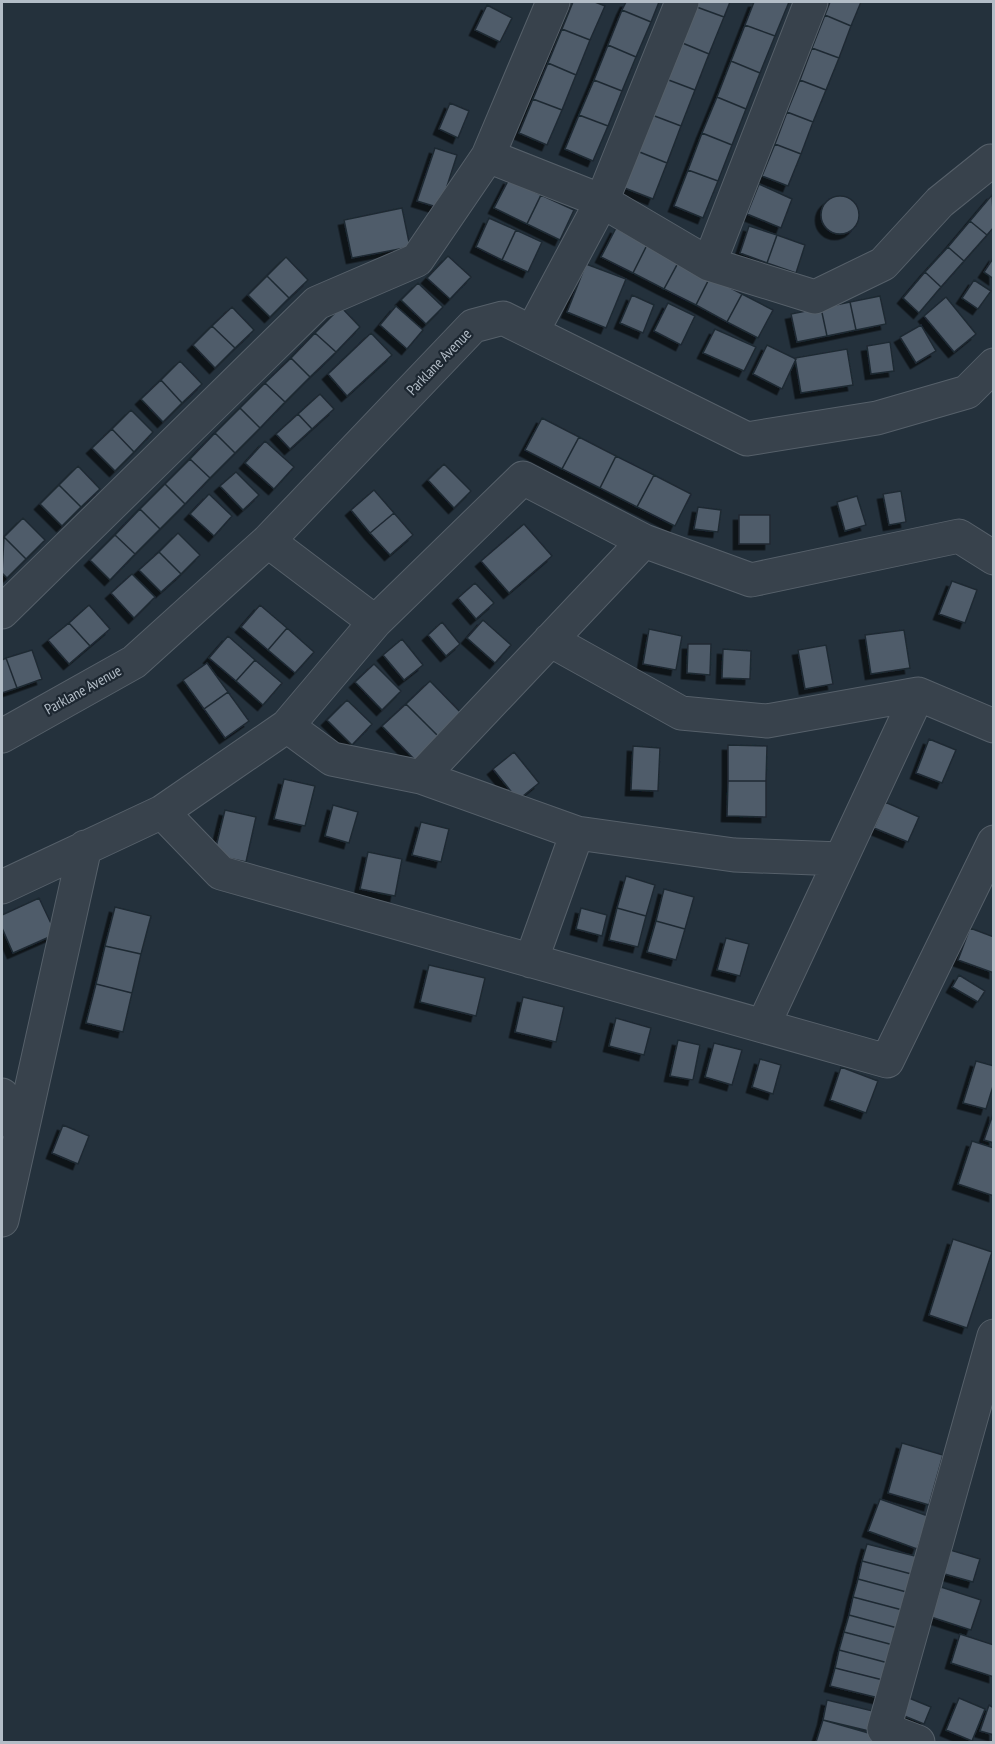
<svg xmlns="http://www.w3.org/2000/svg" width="995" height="1744" font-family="'PT Sans Narrow',sans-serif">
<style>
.building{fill:#4f5c6a;stroke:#1f2933;stroke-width:1.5;filter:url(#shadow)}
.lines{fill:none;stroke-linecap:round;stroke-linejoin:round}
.minor-casing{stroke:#56606a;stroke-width:35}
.minor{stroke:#38424c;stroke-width:33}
.labels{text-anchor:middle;stroke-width:4.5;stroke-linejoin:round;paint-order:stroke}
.street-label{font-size:15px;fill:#b3bdc7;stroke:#1d2731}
</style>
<defs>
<filter id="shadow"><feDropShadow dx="-5.5" dy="5.5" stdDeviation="0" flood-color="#0009"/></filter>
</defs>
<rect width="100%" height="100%" fill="#24313c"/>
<path class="building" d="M573,2H595L605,6L590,40L562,29Z
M626,2H659L651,22L622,10Z
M696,2H730L724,17L694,6Z
M754,2H789L775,36L745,25Z
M830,2H861L851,26L825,15Z
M487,5L512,18L500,42L475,30Z
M694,6L724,17L709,54L680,42Z
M622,10L651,22L636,57L608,45Z
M825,15L851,26L839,58L812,48Z
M745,25L775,36L760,73L731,61Z
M562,29L590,40L576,75L548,63Z
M680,42L709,54L695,90L666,79Z
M608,45L636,57L622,91L594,80Z
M812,48L839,58L826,90L800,80Z
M731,61L760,73L746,109L717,97Z
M548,63L576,75L562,110L533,99Z
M666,79L695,90L681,126L652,115Z
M594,80L622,91L608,126L579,115Z
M800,80L826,90L813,122L787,112Z
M717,97L746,109L732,145L702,133Z
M533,99L562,110L547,145L519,133Z
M450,103L469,111L458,138L439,129Z
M787,112L813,122L801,154L775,144Z
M579,115L608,126L593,161L565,149Z
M652,115L681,126L667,163L637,151Z
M702,133L732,145L718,181L688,170Z
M775,144L801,154L788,186L762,176Z
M435,148L457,155L440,208L417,201Z
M637,151L667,163L653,199L622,187Z
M688,170L718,181L703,218L674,206Z
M509,179L541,195L527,224L494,208Z
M759,184L792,199L781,228L747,214Z
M541,195L574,210L560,240L527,224Z
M992,195L994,227L987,235L970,221Z
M821 215a19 19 0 1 1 38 0a19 19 0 1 1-38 0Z
M402,208L410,247L352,258L344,220Z
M489,218L516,230L502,260L476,247Z
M970,221L987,235L964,261L948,247Z
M749,226L777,235L767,263L740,253Z
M616,228L647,245L633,273L601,257Z
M516,230L542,242L528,272L502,260Z
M777,235L805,245L796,273L767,263Z
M647,245L679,261L664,289L633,273Z
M948,247L964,261L941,287L925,272Z
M448,256L471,277L450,299L427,278Z
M286,257L308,280L289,298L267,276Z
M994,257V279L984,272Z
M679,261L710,277L696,305L664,289Z
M586,264L626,279L606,328L567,312Z
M925,272L941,287L919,313L903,298Z
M267,276L289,298L270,317L248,295Z
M710,277L742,294L727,322L696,305Z
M974,280L991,291L978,309L962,298Z
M418,283L443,307L426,324L401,300Z
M742,294L773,310L758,338L727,322Z
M632,295L654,305L643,333L620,323Z
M880,296L886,324L856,330L850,302Z
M946,297L976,334L954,352L924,316Z
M850,302L856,330L827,336L821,308Z
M668,303L695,316L681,345L654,331Z
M396,306L423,330L407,349L380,325Z
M232,307L254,330L235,348L212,326Z
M341,307L360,327L336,352L315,333Z
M821,308L827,336L797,342L791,314Z
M921,325L936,351L916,363L900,337Z
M212,326L235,348L215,368L193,345Z
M715,329L756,347L744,371L703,353Z
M315,333L336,352L310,377L291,358Z
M371,333L392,355L347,396L328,374Z
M890,342L894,371L871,374L867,346Z
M767,345L796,359L782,389L753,374Z
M847,349L853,385L801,393L795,358Z
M291,358L310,377L285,402L265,383Z
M180,361L202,384L182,403L161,380Z
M161,380L182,403L163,422L141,399Z
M265,383L285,402L260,428L240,408Z
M320,394L334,409L312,429L298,414Z
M240,408L260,428L235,453L215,433Z
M131,410L153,432L134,452L112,429Z
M298,414L312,429L290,449L276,434Z
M542,418L579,437L562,469L525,450Z
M112,429L134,452L115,471L92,448Z
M215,433L235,453L210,478L190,459Z
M579,437L616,456L600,488L562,469Z
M265,441L294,467L274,489L245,463Z
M616,456L654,475L637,507L600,488Z
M190,459L210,478L185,504L165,484Z
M444,464L471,491L454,508L428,480Z
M78,466L100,489L81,507L59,485Z
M236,472L259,495L243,510L220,486Z
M654,475L691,494L675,526L637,507Z
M165,484L185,504L160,529L140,509Z
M59,485L81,507L62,526L40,504Z
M374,490L394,513L370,533L351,510Z
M901,491L906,522L889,525L883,494Z
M209,494L232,516L214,536L190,514Z
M857,496L866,525L845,531L837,502Z
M698,507L721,510L718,532L694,529Z
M140,509L160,529L135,554L115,535Z
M394,513L413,535L390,555L370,533Z
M739,515H770V544H739Z
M23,518L45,540L26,559L4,537Z
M524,524L552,556L509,593L481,561Z
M178,533L200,555L181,574L159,552Z
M115,535L135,554L110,580L90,560Z
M4,537L26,559L7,578L2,573Z
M159,552L181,574L161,592L139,570Z
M132,574L155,597L134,618L111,593Z
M952,581L977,590L965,623L939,614Z
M475,583L494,603L476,619L458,598Z
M89,605L110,629L90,646L69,623Z
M260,605L287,628L268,650L241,627Z
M483,620L511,645L495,663L467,638Z
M442,622L460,644L446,656L428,635Z
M69,623L90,646L69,664L48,640Z
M287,628L314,652L295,673L268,650Z
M649,629L682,636L676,670L643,664Z
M904,630L910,668L871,674L865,635Z
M228,636L255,660L236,681L209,658Z
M402,639L423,665L404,680L383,655Z
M688,644H711L710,675L687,673Z
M826,645L833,684L805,689L798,650Z
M723,649L751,651L750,679L722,678Z
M32,650L42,679L17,688L6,658Z
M6,658L17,688L2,693V660Z
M255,660L282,683L263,705L236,681Z
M207,663L228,692L204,709L183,680Z
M374,664L401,691L382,710L355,682Z
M430,681L464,716L441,739L406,704Z
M228,692L249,721L225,738L204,709Z
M347,700L372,724L352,745L327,720Z
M406,704L441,739L417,762L382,726Z
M929,739L956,750L942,783L916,773Z
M728,745L767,746L766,781H728Z
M633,746L660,748L658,791L631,790Z
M514,752L539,783L518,800L493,769Z
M284,779L315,786L305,826L274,819Z
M728,781H766V817L727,816Z
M885,802L919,817L908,842L874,828Z
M333,805L358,812L349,843L325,836Z
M225,810L256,817L246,862L214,855Z
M421,822L449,829L441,862L412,855Z
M368,852L402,859L395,896L360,889Z
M626,876L655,885L646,916L617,908Z
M664,889L694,897L685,929L656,921Z
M39,898L56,934L13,953L2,928V915Z
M115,907L151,916L141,954L105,946Z
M581,908L607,915L602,936L576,929Z
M617,908L646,916L638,947L609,940Z
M656,921L685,929L676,960L647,952Z
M970,928L994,937V973L958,960Z
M726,938L749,944L740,976L717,970Z
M105,946L141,954L132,993L96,984Z
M429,965L485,978L476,1016L420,1002Z
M959,975L985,991L978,1002L952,987Z
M96,984L132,993L123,1032L86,1023Z
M523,997L564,1007L556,1042L515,1032Z
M616,1018L651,1028L644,1055L609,1046Z
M678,1040L700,1045L693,1080L670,1076Z
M714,1043L742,1050L732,1085L705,1077Z
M760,1059L781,1065L773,1094L752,1087Z
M976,1061L994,1066V1083L986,1109L963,1103Z
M841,1067L878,1081L866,1113L830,1100Z
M994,1111V1143L984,1140Z
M63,1125L89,1136L78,1164L52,1153Z
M972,1141L994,1148V1196L958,1184Z
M953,1239L992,1252L967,1328L929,1315Z
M902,1443L943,1455L929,1505L888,1493Z
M880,1499L928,1516L917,1549L868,1531Z
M867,1544L923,1558L919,1576L862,1561Z
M947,1549L980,1559L973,1582L941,1573Z
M862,1561L919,1576L914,1594L858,1579Z
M858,1579L914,1594L910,1612L853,1597Z
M941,1587L981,1600L971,1630L931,1617Z
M853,1597L910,1612L905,1630L849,1615Z
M849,1615L905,1630L901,1647L844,1632Z
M844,1632L901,1647L896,1665L839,1650Z
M960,1634L994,1645V1677L951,1663Z
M839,1650L896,1665L891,1682L835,1668Z
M835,1668L891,1682L887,1700L830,1686Z
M904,1696L931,1707L924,1724L897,1713Z
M959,1698L985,1709L972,1741L946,1730Z
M827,1700L873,1711L869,1731L823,1720Z
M989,1705L994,1708V1735L980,1731Z
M823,1720L879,1736L878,1742H816Z"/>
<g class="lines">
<defs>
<path id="minor" d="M488,156L602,201L709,264L815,297L883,264L940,202L991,161L994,163
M709,264L811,2
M532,332L602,201L682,2
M268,541L375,622L523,478L644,541L751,580L959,536L994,558
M2,612L317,303L417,260L488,156L553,2
M550,640L681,713L767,721L918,694L994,726
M287,726L332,759L421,777L577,833L734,855L841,859
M2,736L134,662L268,541L473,326L503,318L747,439L877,418L967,392L994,365
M421,777L644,541
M162,812L221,873L887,1061L994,842
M2,887L162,812L287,726L375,622
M531,961L577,833
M763,1026L918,694
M2,1095L21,1135L2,1220
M21,1135L85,847
M918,1742L884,1729L994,1336"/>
</defs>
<use href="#minor" class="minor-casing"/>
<use href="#minor" class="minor"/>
</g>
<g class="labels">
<g class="street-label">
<text transform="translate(439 362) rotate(-46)" y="5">Parklane Avenue</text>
<text transform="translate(83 690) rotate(-29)" y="5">Parklane Avenue</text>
</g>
</g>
<rect width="995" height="1744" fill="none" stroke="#b3bdc7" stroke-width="6"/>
</svg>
